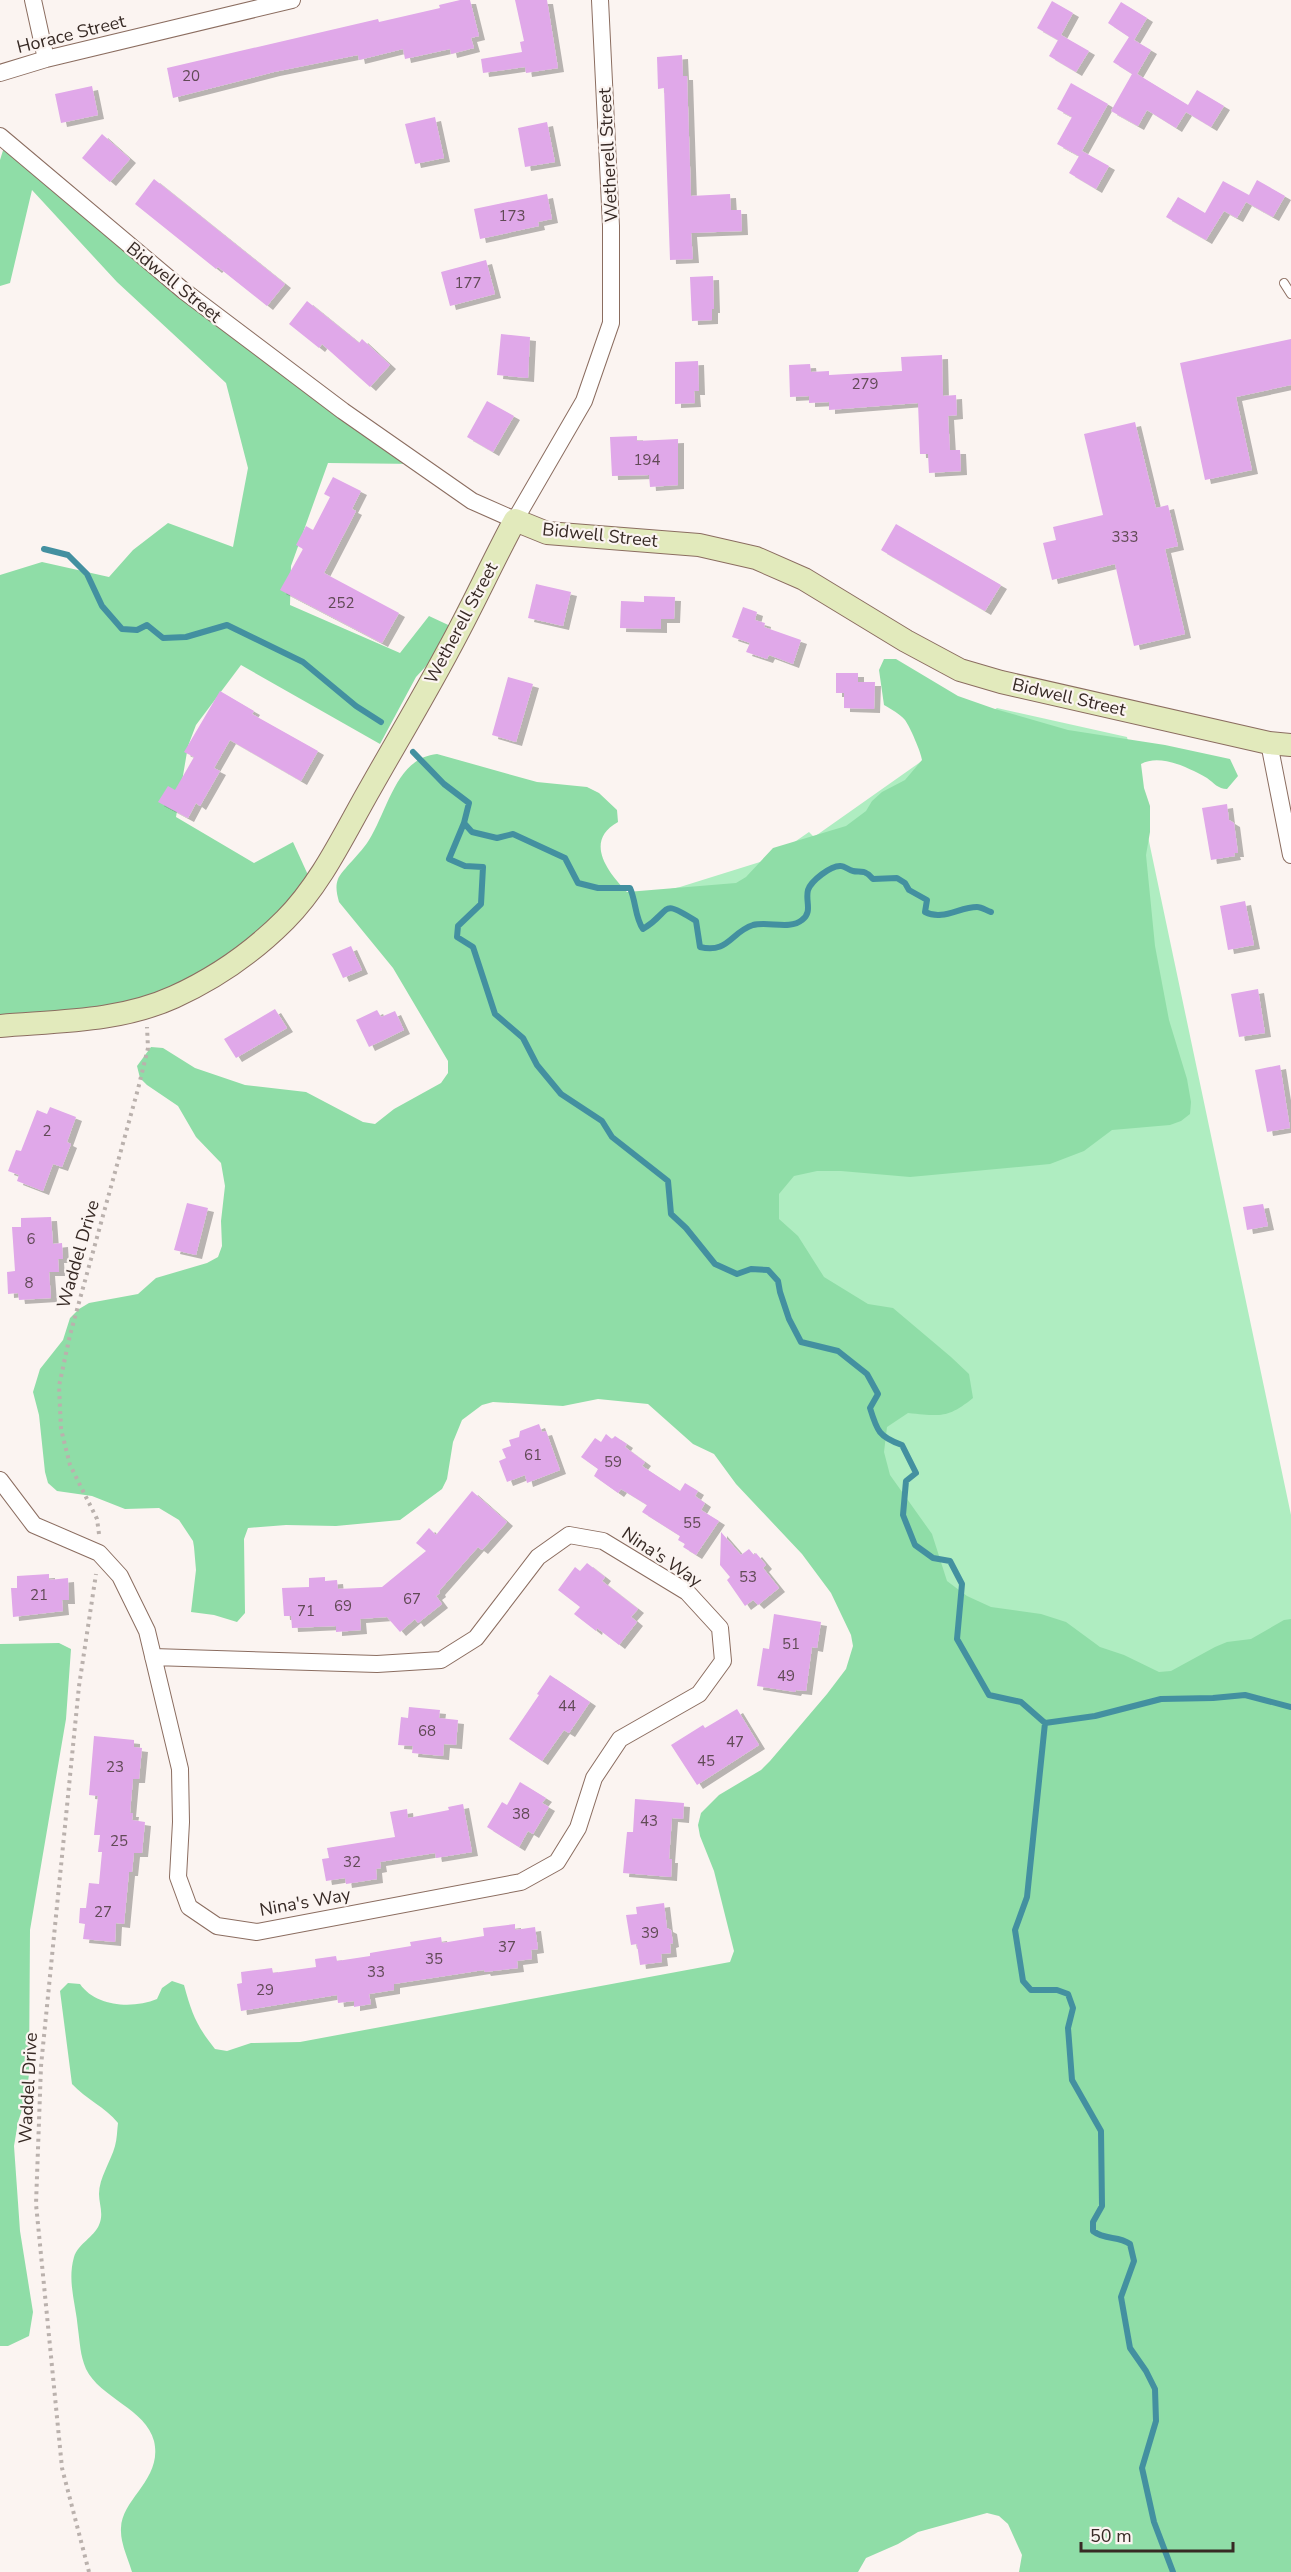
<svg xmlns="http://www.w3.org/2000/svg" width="1291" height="2572" font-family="'Nunito Sans',sans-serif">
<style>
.green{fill:#afedc1}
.forest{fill:#8fdda7}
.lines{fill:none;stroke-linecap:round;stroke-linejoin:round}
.stream{stroke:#4390a0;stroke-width:6}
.building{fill:#e0a8e9;filter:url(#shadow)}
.lane-casing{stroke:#8b6d60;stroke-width:10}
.street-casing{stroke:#8b6d60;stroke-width:18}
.secondary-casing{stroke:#8b6d60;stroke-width:24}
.path{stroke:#bab1ad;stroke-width:4;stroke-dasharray:3 4.5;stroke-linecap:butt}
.lane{stroke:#fff;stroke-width:8}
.street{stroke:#fff;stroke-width:16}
.secondary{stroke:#e2eabc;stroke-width:22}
.labels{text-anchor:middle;stroke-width:4.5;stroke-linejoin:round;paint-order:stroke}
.number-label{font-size:15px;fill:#614a56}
.street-label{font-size:18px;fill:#372a25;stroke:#fbf4f1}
</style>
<defs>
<filter id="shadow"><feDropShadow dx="6" dy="4" stdDeviation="0" flood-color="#0004"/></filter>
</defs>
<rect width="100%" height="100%" fill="#fbf4f1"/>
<path class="green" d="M997,708L1127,737L1291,1515V1693L956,1759L502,925L680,887L770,859L809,832L814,837Z"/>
<path class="forest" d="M6,141L420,464L328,463L291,566L290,605L400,653L429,616L459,630L416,677L380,744L241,665L196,725L188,746L176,817L254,863L293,842L313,886L216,975L112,1015L0,1014V575L42,562L109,577L133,550L168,523L233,547L248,468L226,383L117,282L32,190L10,283L0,286V160Z
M884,659H896L958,696L995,709L1068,730L1165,745L1230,759L1238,776L1227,789C1218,789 1214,783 1207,778C1189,768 1160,753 1141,764L1144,788L1150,806V832L1146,855L1155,946L1169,1020L1187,1079L1191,1102L1190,1114L1181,1121L1170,1125L1112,1130L1084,1151L1050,1164L910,1177L841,1171H817L794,1176L779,1194V1219L798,1236L824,1277L868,1304L893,1308L951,1357L969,1374L973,1398C947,1419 940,1416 908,1413L887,1427L884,1452L890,1475L932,1534L947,1581L967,1596L991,1607L1041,1614L1066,1622L1100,1647L1124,1655L1159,1672L1171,1671L1215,1647L1227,1642L1251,1639L1284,1620L1291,1619V2572H1019L1022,2555L1008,2524L999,2516L987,2513L918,2532L898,2544L866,2558L858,2572H132C128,2558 120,2543 121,2528C122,2498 163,2479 154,2441C146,2409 100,2398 86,2369C80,2355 80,2343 78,2329C76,2304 67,2282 74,2257C78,2244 94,2237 99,2225C104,2214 99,2204 99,2194C99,2178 111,2161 115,2146C117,2139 117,2131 118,2123C105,2107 86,2099 72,2084L60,1991L68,1983L80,1984C96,2007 133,2009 157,1999L162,1988L172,1981L184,1985C192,2014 196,2025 215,2049L227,2051L251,2043L300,2042L730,1962L734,1951L714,1871L700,1836L698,1825L701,1813L719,1795L761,1770L770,1761L827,1694L846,1669L853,1646L851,1635L831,1593L802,1554L736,1484L714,1454L693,1444L648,1404L598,1399L563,1406L493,1402L482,1405L462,1420L453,1442L447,1479L442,1489L400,1520L336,1526L286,1525L248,1528L244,1539L245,1613L237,1622L214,1615L191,1612L196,1570L194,1547L193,1541L179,1520L159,1508L125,1509L92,1496L57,1491L48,1483L45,1472L39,1415L33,1392L40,1369L63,1340L70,1318L79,1309L89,1303L138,1294L156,1278L207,1263L218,1257L222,1246L221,1221L225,1186L221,1163L196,1137L178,1106L147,1085L140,1078L137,1066L151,1047L163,1048L195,1068L245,1085L306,1092L363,1122L375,1124L394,1109L441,1083L448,1073V1061L393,968L339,902C337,894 335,887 338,879C342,870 362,852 369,840C388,810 396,758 437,754L537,782L587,787L599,793L617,810L618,822C584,841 607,871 627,892L736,883L746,877L773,848L846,826L866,811L872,801L882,792L905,780L922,760C921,752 910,727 905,720C900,714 891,709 884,705L879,670Z
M59,1643L71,1649L66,1719L30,1930L29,2074L26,2098L18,2122L14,2146L20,2231L33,2312L29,2336L8,2346H0V1644Z"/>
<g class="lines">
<path class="stream" d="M44,549L68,555L87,574L102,606L122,629L137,630L147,625L163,638L186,637L227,625L303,662L356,706L381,722
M413,752L444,784L469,803L464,823L449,859L465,866L483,867L481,904L458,926L457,937L473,947L495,1014L523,1038L537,1065L561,1094L602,1121L612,1137L668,1181L671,1214L686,1228L715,1264L737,1274L751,1269L768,1270L778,1281L780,1292L789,1319L801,1342L838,1351L867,1374L878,1394L870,1408C877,1431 879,1437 902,1445L916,1473L906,1481L903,1515L915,1545L933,1558L950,1561L962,1584L957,1639L989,1695L1021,1702L1045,1723L1095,1716L1161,1699L1213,1698L1245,1695L1291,1707
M464,823L472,832L497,838L513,834L565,858L578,883L598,888H630C636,901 635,918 643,929C673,911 658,897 696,921L700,947C728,954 731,932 753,925C768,921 790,930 802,920C813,912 805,901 808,890C811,881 831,865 841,866C845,866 848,870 853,871C857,872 863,871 866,873C869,874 871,877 873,879L897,878L905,883L909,890L927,900L925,912C943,921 959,907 977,907C982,907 987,911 991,912
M1045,1723L1027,1897L1015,1930L1023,1981L1031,1990H1057L1068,1994L1073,2008L1068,2028L1072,2080L1101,2131L1102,2206L1093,2222V2231C1106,2241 1118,2235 1130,2244L1134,2261L1121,2297L1130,2348L1146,2371L1155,2389L1156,2421L1142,2468L1154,2522L1173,2572"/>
</g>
<path class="building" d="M460,0H470L479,36L471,38L474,48L451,54L450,49L405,59L403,49L359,60L358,55L274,72L173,98L167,68L378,19L379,22L440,8L439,5Z
M515,0H547L558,68L526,73L525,67L483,73L481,59L522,52L520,42L524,41Z
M1052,1L1073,13L1061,35L1089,51L1076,72L1049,56L1058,40L1037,28Z
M1121,2L1147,18L1134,40L1151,50L1137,74L1188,105L1197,90L1224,106L1211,127L1186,112L1176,128L1147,110L1138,126L1111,111L1132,74L1113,62L1129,37L1108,23Z
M682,55L683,76H687L691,196L730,194L731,210H741L742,231L691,233L693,259L670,260L664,88L658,89L657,57Z
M1071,83L1108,104L1079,156L1057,144L1072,117L1057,109Z
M92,86L98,115L61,123L55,94Z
M435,117L444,158L415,164L405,124Z
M547,122L555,162L525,167L518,128Z
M102,134L130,159L110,182L82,158Z
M1082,151L1109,166L1096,189L1069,173Z
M154,179L285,284L267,306L218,267L216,269L135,204Z
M1257,180L1285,196L1273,217L1246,202L1237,218L1224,211L1206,240L1166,217L1178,197L1205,213L1223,181L1249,195Z
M547,194L552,219L538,222L539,226L480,239L474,209Z
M486,260L495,294L450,306L441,272Z
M713,276L714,309H712V320L692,321L690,277Z
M307,301L359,343L362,339L390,365L370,387L322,344L319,348L289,324Z
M501,334L530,337L528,378L497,375Z
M1291,339V385L1236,397L1252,470L1205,480L1180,363Z
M942,355L943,396L956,395L957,415L948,416L950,450H960L961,471L929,473L928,454H920L918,403L829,410V402L809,403V396L790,397L789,365L810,364L811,372L829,371V375L902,371L901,357Z
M698,361L699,391H694L695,403L675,404V362Z
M487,401L514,416L493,452L467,437Z
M1135,422L1156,508L1168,505L1178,546L1165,549L1185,634L1134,646L1115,564L1052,580L1043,543L1056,540L1053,527L1103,515L1084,434Z
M637,436V441L678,439V485L650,487L649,475L612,476L610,437Z
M333,477L361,491L352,509L356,511L324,573L399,613L382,643L280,590L303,549L296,545L306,526L313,530L330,497L324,494Z
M896,524L1001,585L985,611L881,550Z
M536,584L571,592L563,626L528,618Z
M644,596L675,597L674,619H661V629L620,628L621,601L644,602Z
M743,607L757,612L755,620L765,623L764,627L801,640L793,664L769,655L767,659L746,652L750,643L732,637Z
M836,673H858V682H875L874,709L844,708V693H836Z
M508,677L533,684L516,742L492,735Z
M220,691L254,711L252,714L318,751L301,781L230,740L214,768L220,771L200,806L196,803L188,818L158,802L168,786L175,790L194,757L184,752Z
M1227,804L1229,820L1234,823L1238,853H1234L1235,856L1211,860L1202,808Z
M1245,901L1254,945L1228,950L1220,906Z
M351,946L362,970L343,978L332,954Z
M1258,989L1265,1033L1239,1037L1231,994Z
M275,1009L287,1028L236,1058L224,1039Z
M377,1010L381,1017L395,1011L404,1030L369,1047L356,1020Z
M1280,1065L1290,1128L1267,1132L1255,1070Z
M50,1107L76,1117L67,1142L71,1144L62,1167L53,1164L43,1191L17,1181L19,1175L8,1171L16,1150L21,1151L37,1110L47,1114Z
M187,1203L208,1208L196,1255L174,1250Z
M1263,1204L1268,1226L1247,1230L1243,1207Z
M51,1217L53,1244L62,1243L63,1259H58L59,1272H49L51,1298L19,1300L18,1293L8,1294L7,1272L15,1271L12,1227H21V1218Z
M539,1424L542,1432L546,1431L560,1470L527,1483L525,1475L507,1482L499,1461L506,1458L502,1449L511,1446L509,1440L519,1437L520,1431Z
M606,1434L612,1439L615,1436L627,1444L625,1447L645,1462L642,1466L680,1491L685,1483L698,1491L695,1496L705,1503L701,1510L719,1521L696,1555L683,1547L685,1544L678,1540L680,1536L642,1512L647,1505L621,1489L618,1493L594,1476L598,1469L581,1457L595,1438L601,1442Z
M472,1491L507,1522L482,1550L478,1547L439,1591L440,1593L436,1596L442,1604L418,1623L415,1619L400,1632L387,1617L360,1619L361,1630L336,1632V1626L292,1628L291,1616H284L282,1588L309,1587V1578L325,1577V1581L337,1580L338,1589L382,1587L426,1551L416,1543L429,1528L436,1535Z
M721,1532L741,1555L749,1549L754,1555L756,1553L766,1565L763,1568L779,1588L758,1605L753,1600L745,1606L727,1580L730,1577L720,1565Z
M587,1563L605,1577L602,1581L638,1609L631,1617L637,1622L619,1645L597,1628L596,1631L574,1614L580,1607L558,1590L575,1567L580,1571Z
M49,1574V1580L68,1578L69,1600H62L63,1611L13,1617L11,1588H17V1576Z
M774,1614L821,1622L817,1648L812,1647L806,1691L796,1690L795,1692L757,1686L763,1648L769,1649Z
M550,1675L590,1702L569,1733L564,1730L542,1761L509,1739L539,1695L537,1694Z
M409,1707L440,1710L439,1718L458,1720L456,1745L444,1744L443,1756L412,1753L413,1746L398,1745L401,1717L408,1718Z
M737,1709L759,1745L697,1785L671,1745L703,1725L705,1728Z
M94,1736L134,1740V1747L142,1748L139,1779H133L130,1813H133L132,1820L145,1822L142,1853H134L132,1872H129L124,1924L116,1923L115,1942L83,1939L85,1924L79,1923L80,1908H86L89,1883L99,1884L102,1852H98L100,1835H94L98,1796L89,1795Z
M520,1782L546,1798L542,1803L549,1807L533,1834L528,1831L519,1847L487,1827L502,1802L507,1805Z
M635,1799L684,1803L683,1819L672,1818L669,1859H672L671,1877L623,1873L627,1832H633Z
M463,1804L472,1852L436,1858L435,1853L380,1862L381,1868L376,1869L377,1879L346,1884L345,1878L326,1881L322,1859L329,1858L327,1848L395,1837L390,1812L407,1809L408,1818L449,1810L448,1807Z
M664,1903L667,1928L671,1930L673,1943L670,1944L671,1953L661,1954L662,1962L640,1965L637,1944L631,1945L626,1915L637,1914L636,1907Z
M515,1924V1930L535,1927L538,1949L531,1950L532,1959L517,1961L518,1968L485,1972L484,1970L394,1984V1990L369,1994L371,2004L354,2007V2001L338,2003L337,1995L241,2011L237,1984L242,1983L241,1972L272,1968L273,1973L316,1967L315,1959L336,1956L337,1961L370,1956V1953L411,1946L410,1942L441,1937L442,1943L484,1936L483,1928Z"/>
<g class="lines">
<defs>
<path id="lane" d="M1284,283L1291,294"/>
<path id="street" d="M33,0L46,59
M0,73L46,59L292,0
M0,136L184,291L343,411L472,501L515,520L584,401L611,323V226L600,0
M1269,743L1291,855
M0,1480L34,1525L99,1553L120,1576L147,1631L180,1769L181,1822L178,1877L189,1907L217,1926L257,1932L521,1882L557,1862L578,1828L594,1778L620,1739L699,1694L723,1661L720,1628L687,1592L603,1541L569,1535L538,1557L476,1638L441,1660L377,1664L153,1657"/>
<path id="secondary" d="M0,1026C58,1021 119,1022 174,997C216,978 252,953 285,920C322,883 345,832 371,787C397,741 424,696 449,649C472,607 492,563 515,520L547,533L699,545L756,558L804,579L906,641L960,670L1001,682L1269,743L1291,745"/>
</defs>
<use href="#lane" class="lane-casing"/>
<use href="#street" class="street-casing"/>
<use href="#secondary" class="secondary-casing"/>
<path class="path" d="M99,1534L97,1519L70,1465L61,1429L59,1386L70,1335L138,1089L148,1048L147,1027
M89,2572L62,2468L36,2204L41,2066L79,1686L96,1574"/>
<use href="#lane" class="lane"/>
<use href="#street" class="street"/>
<use href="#secondary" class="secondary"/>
</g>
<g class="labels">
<g class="number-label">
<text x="191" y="81">20</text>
<text x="512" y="221">173</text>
<text x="468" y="288">177</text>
<text x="865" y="389">279</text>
<text x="647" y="465">194</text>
<text x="1125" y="542">333</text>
<text x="341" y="608">252</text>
<text x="47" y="1136">2</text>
<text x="31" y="1244">6</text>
<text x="29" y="1288">8</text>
<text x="533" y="1460">61</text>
<text x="613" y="1467">59</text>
<text x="692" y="1528">55</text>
<text x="748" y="1582">53</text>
<text x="39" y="1600">21</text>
<text x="412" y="1604">67</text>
<text x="343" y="1611">69</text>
<text x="306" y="1616">71</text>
<text x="791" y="1649">51</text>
<text x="786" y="1681">49</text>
<text x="567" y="1711">44</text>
<text x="427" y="1736">68</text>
<text x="735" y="1747">47</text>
<text x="706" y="1766">45</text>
<text x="115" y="1772">23</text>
<text x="521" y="1819">38</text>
<text x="649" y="1826">43</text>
<text x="119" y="1846">25</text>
<text x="352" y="1867">32</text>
<text x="103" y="1917">27</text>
<text x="650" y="1938">39</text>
<text x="507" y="1952">37</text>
<text x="434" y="1964">35</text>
<text x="376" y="1977">33</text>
<text x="265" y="1995">29</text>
</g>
<g class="street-label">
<text transform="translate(71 34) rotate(-14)" y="6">Horace Street</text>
<text transform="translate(608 155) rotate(-93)" y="6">Wetherell Street</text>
<text transform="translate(174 282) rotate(39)" y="6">Bidwell Street</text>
<text transform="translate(600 535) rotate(6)" y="6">Bidwell Street</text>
<text transform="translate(461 623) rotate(-62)" y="6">Wetherell Street</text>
<text transform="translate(1069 697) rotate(13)" y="6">Bidwell Street</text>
<text transform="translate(78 1254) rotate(-74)" y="6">Waddel Drive</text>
<text transform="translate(662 1557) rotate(34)" y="6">Nina's Way</text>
<text transform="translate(305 1902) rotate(-10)" y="6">Nina's Way</text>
<text transform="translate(28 2088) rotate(-87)" y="6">Waddel Drive</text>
</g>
</g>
<path d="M1081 2542v9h152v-9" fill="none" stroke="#372a25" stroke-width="3"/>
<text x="1090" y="2542" font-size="18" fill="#372a25" stroke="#fbf4f1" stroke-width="4.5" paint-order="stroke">50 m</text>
</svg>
